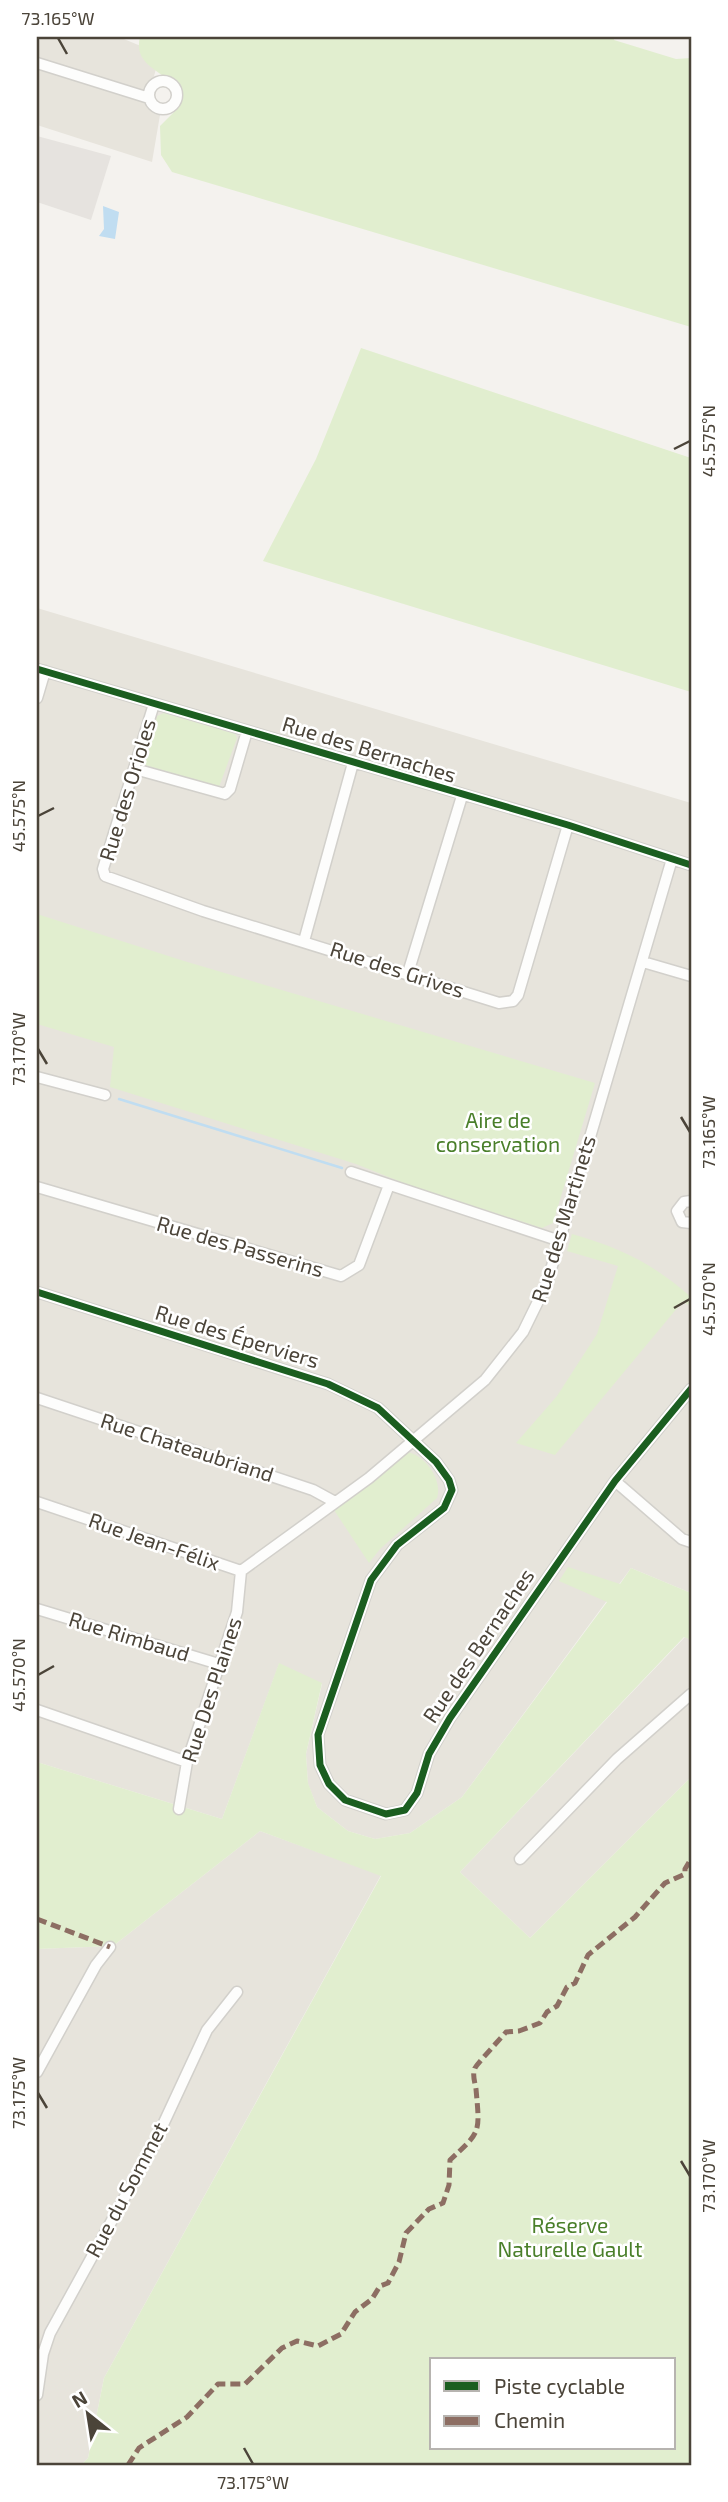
<svg xmlns="http://www.w3.org/2000/svg" width="728" height="2502" font-family="'Exo 2',sans-serif">
<style>
.residential{fill:#e7e4dc}
.green{fill:#e1eecf;fill-rule:evenodd}
.parking{fill:#e6e3df}
.water{fill:#c0ddf1}
.lines{fill:none;stroke-linecap:round;stroke-linejoin:round}
.stream{stroke:#c0ddf1;stroke-width:2.5}
.street-casing{stroke:#d2d0cb;stroke-width:13}
.street{stroke:#fdfdfc;stroke-width:10}
.quiet{stroke:#8d6e63;stroke-width:5;stroke-dasharray:10 5;stroke-linecap:butt}
.cycleway-casing{stroke:#fff;stroke-width:11}
.cycleway{stroke:#1b5e20;stroke-width:7}
.ticks{fill:none;stroke:#4b4439;stroke-width:2.5}
.labels{text-anchor:middle;stroke-width:5;stroke-linejoin:round;paint-order:stroke}
.street-label{font-size:21px;fill:#4b4439;stroke:#fff}
.park-label{font-size:21px;fill:#4a7f2a;stroke:#fff}
.neatline{fill:none;stroke:#4b4439;stroke-width:2.5}
.ticks-label{font-size:18px;text-anchor:middle;fill:#4b4439}
</style>
<rect width="100%" height="100%" fill="#f4f2ee"/>
<path class="residential" d="M42,37H119L160,54L147,102L160,115L152,162L37,125V43Z
M37,608L691,803V1593L631,1568L462,1797L410,1833L375,1839L348,1831L317,1807L308,1784L306,1754L322,1684L279,1664L222,1819L37,1762Z
M685,1637L691,1640V1777L530,1938L460,1872Z
M260,1831L381,1875L104,2378L88,2458L81,2465H37V1949L113,1946Z"/>
<path class="green" d="M140,37H614V40L676,59L691,58V327L172,172L161,155L160,126L174,112L181,94C168,71 132,68 140,37Z
M361,348L691,458V692L263,561L316,459Z
M164,713L235,734L237,738L219,787L145,765L143,757L157,716Z
M37,914L184,961L595,1083L553,1223L542,1228L416,1188L356,1164L110,1087L114,1047L37,1024Z
M572,1234C621,1248 652,1263 691,1297L688,1305L683,1301L555,1455L516,1443L557,1396L597,1334L618,1266L567,1251Z
M407,1452C425,1455 443,1480 437,1498L380,1549L369,1563L334,1510L375,1481Z
M568,1567L620,1584L631,1568L691,1593V1640L684,1637L460,1872L530,1938L691,1777V2465H81L88,2458L104,2378L381,1876L260,1831L113,1946L37,1949V1762L222,1819L279,1663L322,1683L306,1754L308,1783L317,1807L348,1831L375,1839L410,1833L462,1797L607,1602L559,1581ZM432,2360H674V2448H432Z"/>
<path class="parking" d="M37,136L111,156L91,220L37,202Z"/>
<path class="water" d="M103,206L119,212L115,239L99,236L104,229Z"/>
<g class="lines">
<path class="stream" d="M119,1099L342,1168"/>
<defs>
<path id="street" d="M37,63L149,98
M149 95a14 14 0 1 1 28 0a14 14 0 1 1-28 0Z
M37,669L568,825L691,865
M37,698L45,671
M154,704L103,869L105,876L203,911L499,1003L513,1001L518,995L568,825
M135,769L225,794L230,789L247,731
M304,941L353,763
M643,962L691,976
M408,973L462,796
M37,1077L105,1095
M351,1172L557,1240
M37,1187L341,1276L359,1265L389,1185
M691,1201L684,1202L677,1211L682,1222L691,1223
M37,1292L328,1384L378,1408L436,1462L449,1480L452,1490L444,1508L397,1545L371,1580L318,1735L320,1765L329,1784L345,1800L386,1814L405,1810L417,1793L429,1754L450,1718L615,1481L691,1389
M37,1398L313,1490L335,1502
M615,1481L682,1539L691,1542
M37,1502L241,1571
M241,1571L369,1478L485,1380L523,1332L547,1283L672,859
M37,1609L222,1665
M37,1710L187,1762
M179,1809L187,1762L237,1612L241,1571
M520,1859L617,1759L691,1694
M37,2072L96,1965L110,1947
M37,2395L43,2354L50,2333L154,2144L207,2030L237,1992"/>
</defs>
<use href="#street" class="street-casing"/>
<use href="#street" class="street"/>
<path class="quiet" d="M37,1919L110,1947
M128,2465L139,2448L187,2417L218,2384H245L282,2348L297,2341L318,2346L341,2334L355,2312L372,2299L380,2286L388,2283L399,2262L406,2233L429,2209L443,2203L449,2185L450,2160C481,2131 480,2134 476,2089C475,2082 472,2076 475,2068C476,2065 501,2038 506,2032L519,2031L540,2023L547,2012L557,2006L567,1987L575,1983L588,1955L635,1917L665,1883L685,1874V1869L691,1859"/>
<defs>
<path id="cycleway" d="M37,669L568,825L691,865
M37,1292L328,1384L378,1408L436,1462L449,1480L452,1490L444,1508L397,1545L371,1580L318,1735L320,1765L329,1784L345,1800L386,1814L405,1810L417,1793L429,1754L450,1718L615,1481L691,1389"/>
</defs>
<use href="#cycleway" class="cycleway-casing"/>
<use href="#cycleway" class="cycleway"/>
</g>
<path class="ticks" d="M58,38L67,54M674,449L690,441M38,816L54,808M38,1049L47,1064M681,1117L690,1132M674,1308L690,1299M38,1675L54,1666M38,2093L47,2108M681,2161L690,2176M244,2448L253,2464"/>
<g class="labels">
<g class="street-label">
<text transform="translate(369 750) rotate(17)" y="7">Rue des Bernaches</text>
<text transform="translate(128 790) rotate(-73)" y="7">Rue des Orioles</text>
<text transform="translate(397 970) rotate(18)" y="7">Rue des Grives</text>
<text transform="translate(564 1219) rotate(-73)" y="7">Rue des Martinets</text>
<text transform="translate(240 1247) rotate(16)" y="7">Rue des Passerins</text>
<text transform="translate(237 1337) rotate(17)" y="7">Rue des Éperviers</text>
<text transform="translate(187 1448) rotate(18)" y="7">Rue Chateaubriand</text>
<text transform="translate(154 1542) rotate(19)" y="7">Rue Jean-Félix</text>
<text transform="translate(129 1637) rotate(17)" y="7">Rue Rimbaud</text>
<text transform="translate(479 1646) rotate(-56)" y="7">Rue des Bernaches</text>
<text transform="translate(212 1690) rotate(-72)" y="7">Rue Des Plaines</text>
<text transform="translate(127 2190) rotate(-62)" y="7">Rue du Sommet</text>
</g>
<g class="park-label">
<text x="498" y="1128">Aire de<tspan x="498" dy="24">conservation</tspan></text>
<text x="570" y="2233">Réserve<tspan x="570" dy="24">Naturelle Gault</tspan></text>
</g>
</g>
<rect width="728" height="2502" fill="none" stroke="#ffffff" stroke-width="77"/>
<rect x="430" y="2358" width="245" height="91" fill="#ffffff" stroke="#b7b4b0" stroke-width="2"/>
<rect x="444" y="2381" width="35" height="10" fill="#1b5e20" stroke="#b7b4b0" stroke-width="2"/>
<text x="494" y="2394" font-size="21" fill="#4b4439">Piste cyclable</text>
<rect x="444" y="2416" width="35" height="10" fill="#8d6e63" stroke="#b7b4b0" stroke-width="2"/>
<text x="494" y="2428" font-size="21" fill="#4b4439">Chemin</text>
<g transform="translate(88 2414) rotate(330)" stroke="#ffffff" stroke-width="5" paint-order="stroke">
<path d="M0-5L12 26L0 18L-12 26Z" fill="#4b4439"/>
<text y="-10" font-size="19" font-weight="bold" text-anchor="middle" fill="#4b4439">N</text>
</g>
<rect x="38" y="38" width="652" height="2426" class="neatline"/>
<g class="ticks-label">
<text x="58" y="25">73.165°W</text>
<text transform="translate(709 441) rotate(-90)" y="6">45.575°N</text>
<text transform="translate(19 816) rotate(-90)" y="6">45.575°N</text>
<text transform="translate(19 1049) rotate(-90)" y="6">73.170°W</text>
<text transform="translate(709 1132) rotate(-90)" y="6">73.165°W</text>
<text transform="translate(709 1299) rotate(-90)" y="6">45.570°N</text>
<text transform="translate(19 1675) rotate(-90)" y="6">45.570°N</text>
<text transform="translate(19 2093) rotate(-90)" y="6">73.175°W</text>
<text transform="translate(709 2176) rotate(-90)" y="6">73.170°W</text>
<text x="253" y="2489">73.175°W</text>
</g>
</svg>
